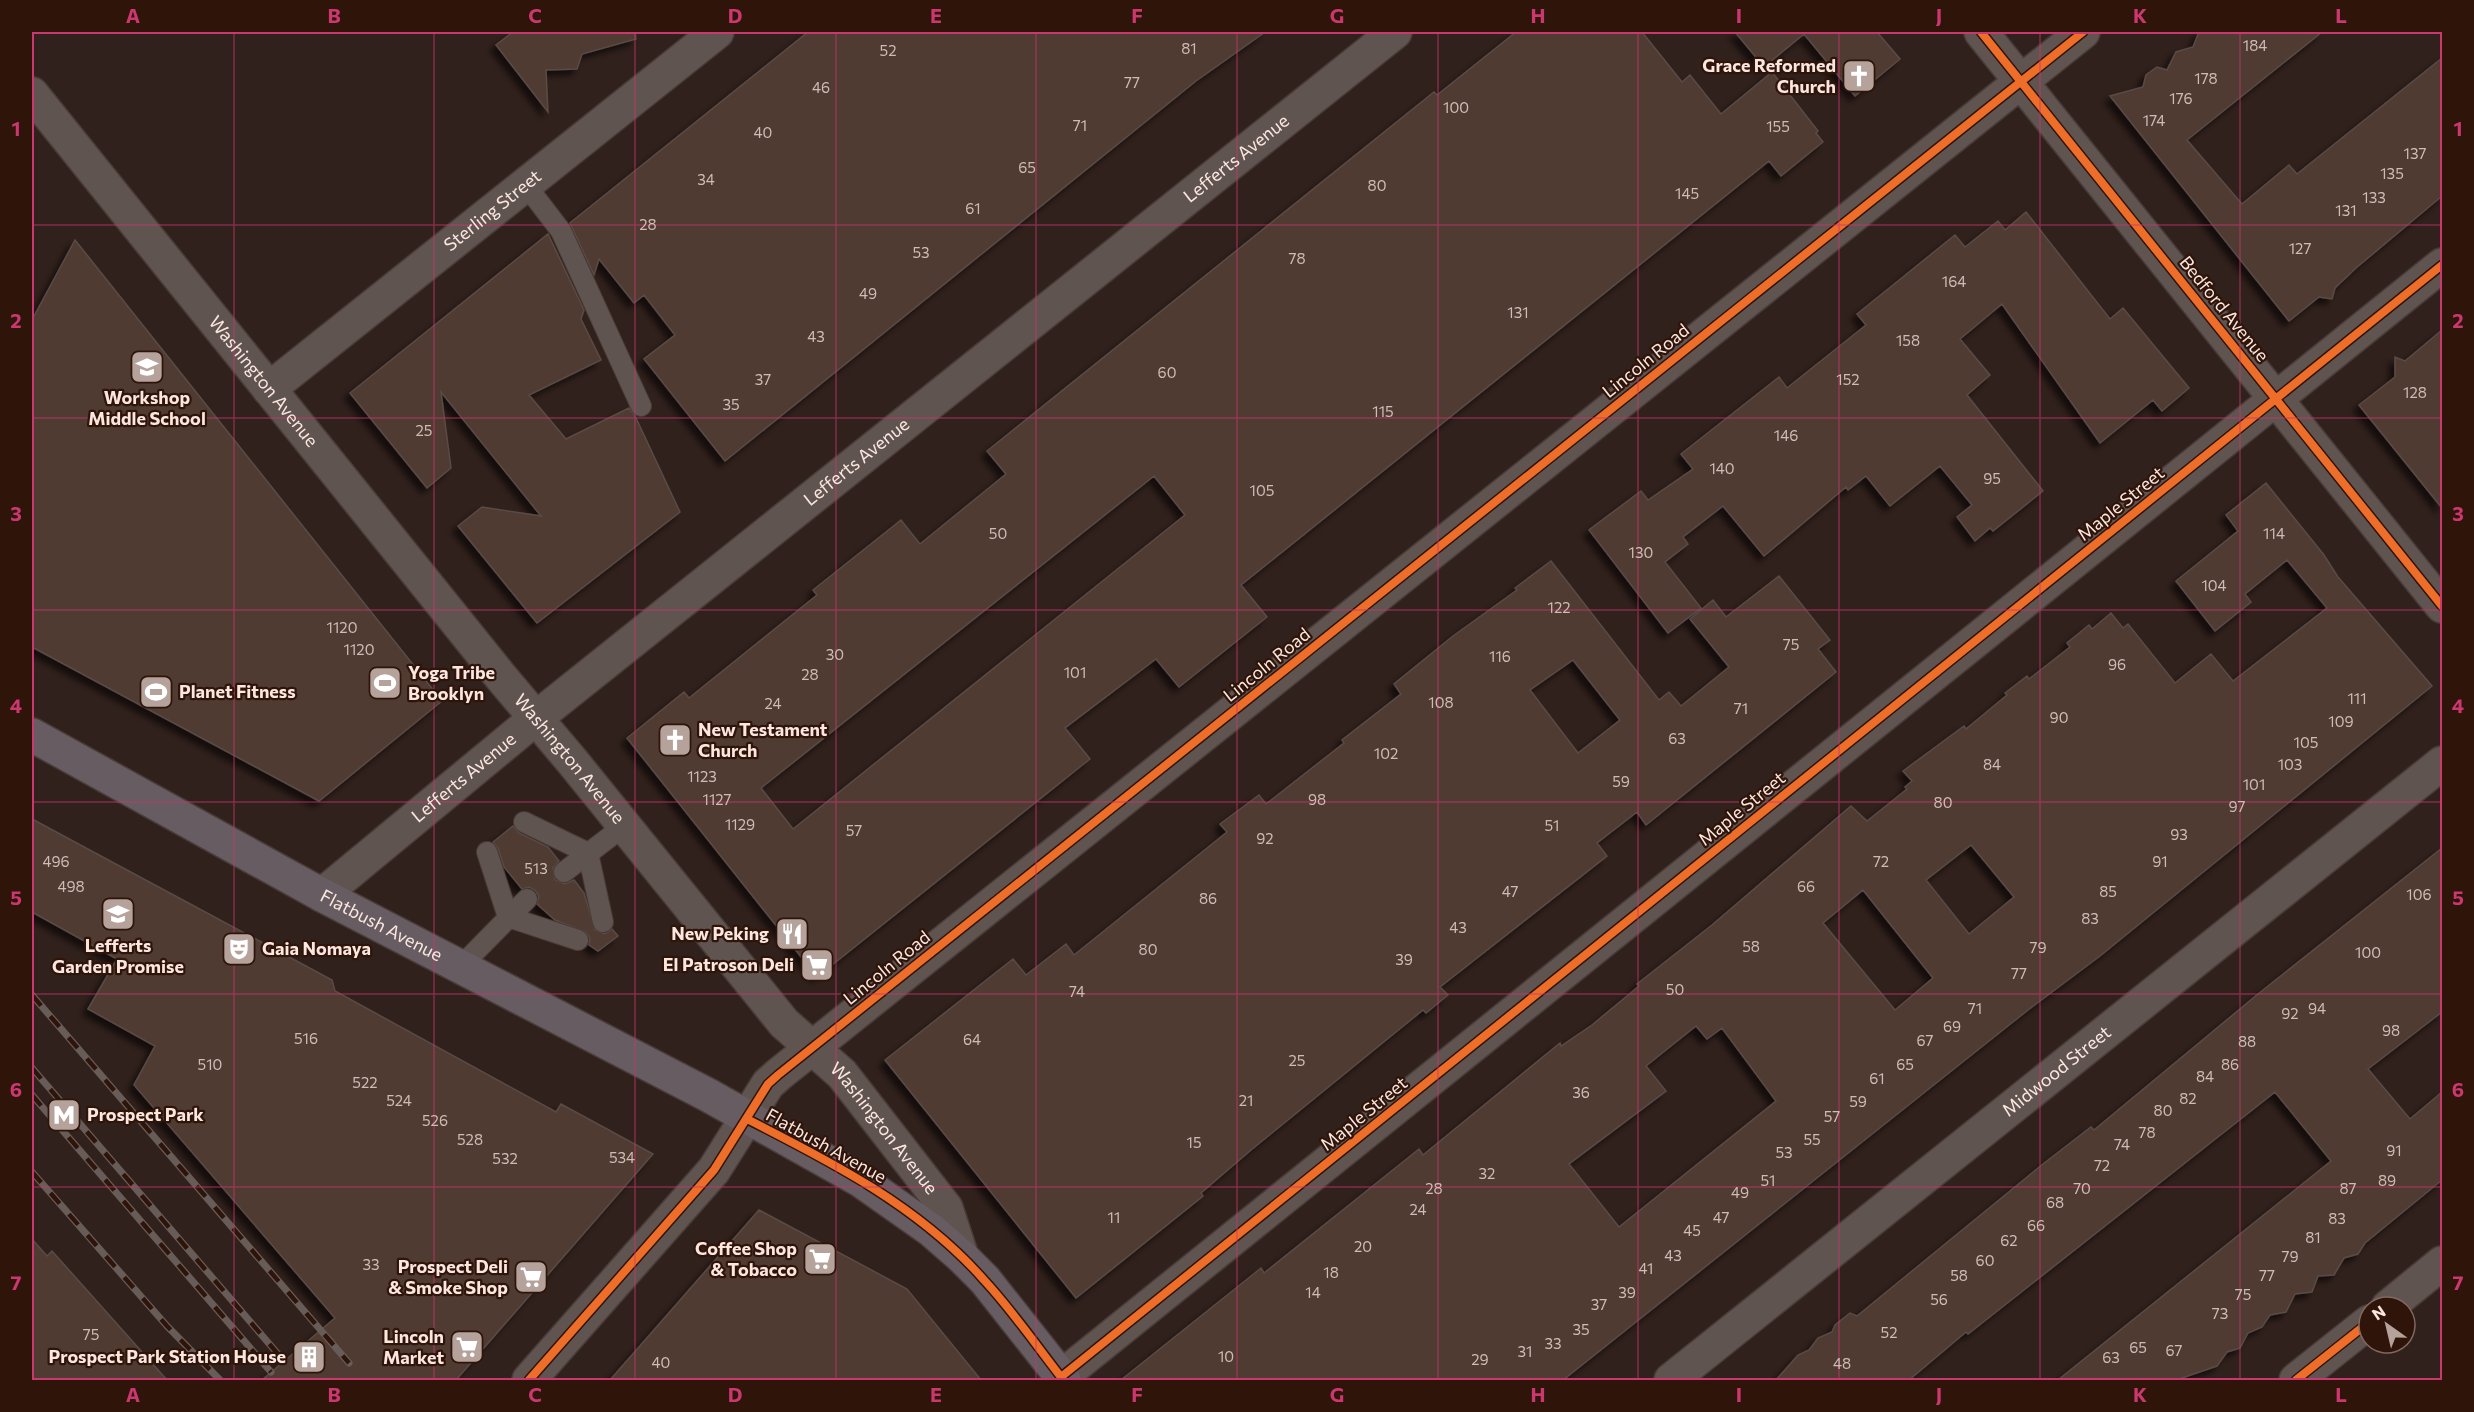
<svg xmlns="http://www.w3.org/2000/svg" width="2474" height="1412" font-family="Commissioner,sans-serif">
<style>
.building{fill:#4f3b33;stroke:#594b47;stroke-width:1.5;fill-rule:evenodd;filter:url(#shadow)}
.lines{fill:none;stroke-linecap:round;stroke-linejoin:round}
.lane-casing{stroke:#493c38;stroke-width:22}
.street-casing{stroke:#493c38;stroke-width:36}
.secondary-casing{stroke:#493c38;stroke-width:36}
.primary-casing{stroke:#493c38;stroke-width:36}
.lane{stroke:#605450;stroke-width:20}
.street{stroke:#605450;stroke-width:33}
.secondary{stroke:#605450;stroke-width:33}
.primary{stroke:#665c62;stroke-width:33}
.rail-casing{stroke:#685c58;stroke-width:7}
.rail{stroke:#2f140a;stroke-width:4.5;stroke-dasharray:14;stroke-linecap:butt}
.cycleway-casing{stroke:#2f140a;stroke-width:11}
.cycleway{stroke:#ee6e29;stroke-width:8}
.grid{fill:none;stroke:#cb376f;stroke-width:1.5;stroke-opacity:0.55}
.labels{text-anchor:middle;stroke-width:4.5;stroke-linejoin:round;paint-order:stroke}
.number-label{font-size:15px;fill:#d0bcb5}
.poi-label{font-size:18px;font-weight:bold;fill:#fbe7e0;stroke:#2f140a;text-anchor:end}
.street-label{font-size:18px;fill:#fbe7e0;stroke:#2f140a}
.neatline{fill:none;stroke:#cb376f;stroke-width:2}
.grid-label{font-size:20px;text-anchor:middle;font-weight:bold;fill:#cb376f}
</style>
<defs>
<filter id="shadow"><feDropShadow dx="-5.5" dy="5.5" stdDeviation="3" flood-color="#0009"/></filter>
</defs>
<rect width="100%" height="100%" fill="#31211c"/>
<path class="building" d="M513,32H635L636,39L582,54L577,69L546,70L548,112L496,45Z
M808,32H1265L1196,81L725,461L644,359L675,335L644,295L634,303L599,259L594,275L570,223Z
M1516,32H1642L1682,82L1690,75L1721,114L1772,72L1818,131L1816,133L1823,142L1781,176L1769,161L1241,585L1267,617L1179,687L1156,659L1065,728L1090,759L817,977L627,738L684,692L689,698L817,595L813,590L901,520L920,544L1006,474L987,451L1434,92L1437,95ZM1154,476L1185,515L793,829L761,788Z
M1735,32H1877L1900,59L1855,96L1804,34L1764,67Z
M2199,32H2322L2187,140L2242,204L2289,165L2297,174L2442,58V196L2356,268L2335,288L2332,299L2319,297L2289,321L2110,96L2143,87L2146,75L2157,67L2167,70L2176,52L2193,47Z
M2026,212L2110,319L2123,308L2189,388L2162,411L2153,400L2100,443L2002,304L1960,339L1990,375L1967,395L2043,491L1993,531L1990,528L1975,541L1957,517L1972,505L1940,466L1890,506L1866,476L1848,490L1846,487L1764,556L1723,506L1683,537L1688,544L1665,562L1701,608L1668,633L1589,530L1641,491L1648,500L1693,469L1681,454L1779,377L1787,388L1866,325L1857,314L1955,235L1965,247L1998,221L2005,230Z
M548,234L584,310L581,319L601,360L529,395L566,439L629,408L635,416L680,512L537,623L458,526L482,507L541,516L441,392L451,468L427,488L350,393Z
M75,240L442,701L319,801L32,647V320Z
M2442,330V508L2359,405L2395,377V357L2405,361Z
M2266,483L2324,555L2338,577L2432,686L2100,956L2028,1010L1563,1380H1121L1261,1268L1264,1273L1419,1149L1423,1155L1560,1043L1561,1046L1592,1025L1639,986L1637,984L1712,925L1851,806L1867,821L1907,789L1905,787L1912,781L1903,771L1964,726L1966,729L2007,695L2005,693L2027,676L2029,679L2070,647L2067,643L2089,625L2092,629L2111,613L2123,628L2128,624L2175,683L2211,654L2233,681L2327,608L2287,560L2245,594L2251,602L2215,631L2176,581L2238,531L2226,515ZM1971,845L2014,897L1969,934L1926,880ZM1863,890L1933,978L1895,1010L1823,923ZM1696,1026L1707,1039L1722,1028L1776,1101L1619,1227L1569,1164L1666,1091L1646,1066Z
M1551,561L1659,700L1669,692L1681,706L1729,667L1690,619L1713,600L1726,617L1779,576L1830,640L1818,649L1836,672L1646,825L1637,812L1597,843L1607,856L1440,987L1448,995L1426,1013L1423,1010L1251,1150L1201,1193L1203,1196L1076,1298L885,1060L1013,959L1026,975L1066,944L1074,955L1227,832L1220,824L1259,795L1266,804L1344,743L1342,740L1401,694L1394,684L1453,636L1517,590L1515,588ZM1573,660L1620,720L1578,753L1530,690Z
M32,819L332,980L335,991L556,1112L561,1104L653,1154L456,1380H262L335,1318L134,1085L155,1046L88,1009L117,959L32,912Z
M513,826L519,833L548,847L559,861L553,868L555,880L565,884L574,880L584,893L595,930L605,934L612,929L618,936L598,951L589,945L590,938L586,932L555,920L537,904L539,896L535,890L529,887L522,889L504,867L498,848L493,842Z
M2442,848V1012L2368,1069L2410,1119L2442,1092V1180L2365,1243L2358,1254L2344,1258L2334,1275L2318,1276L2312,1292L2295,1294L2286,1312L2270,1315L2262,1327L2248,1333L2240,1348L2227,1352L2217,1366L2176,1380H2058L2331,1161L2275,1092L1968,1334L1966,1332L1909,1380H1776L1798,1355L1809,1350L1818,1338L1832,1332L1835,1325L1850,1313L1857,1316L2043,1164L2091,1127L2094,1130L2258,994Z
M759,1210L907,1289L981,1380H610Z
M32,1239L47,1256L52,1251L167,1380H32Z"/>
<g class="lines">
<defs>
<path id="lane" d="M525,184L561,231L641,406
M524,822L588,853
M487,852L508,917
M588,853L603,922
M564,872L624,826
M508,917L578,940
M460,967L527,899"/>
<g id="street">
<path id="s1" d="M269,389L717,32"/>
<path id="s2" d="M322,895L536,718L1395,32"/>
<path d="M2388,1307L2442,1263"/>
<path d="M1061,1377L2442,265"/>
<path d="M529,1380L714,1170L768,1084L778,1075L2083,32"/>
<path id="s3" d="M1671,1380L2442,763"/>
<path d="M2296,1380L2369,1322"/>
</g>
<g id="secondary">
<path d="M1981,32L2442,606"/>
<path id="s4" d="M32,94L501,677L572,761L784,1023L842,1074L946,1208L962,1257"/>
</g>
<g id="primary">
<path id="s5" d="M32,735L322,895L708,1095L860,1180L931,1230L962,1257L985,1280L1064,1380"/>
</g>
</defs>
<use href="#lane" class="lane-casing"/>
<use href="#street" class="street-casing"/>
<use href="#secondary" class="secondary-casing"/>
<use href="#primary" class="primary-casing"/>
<use href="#lane" class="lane"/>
<use href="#street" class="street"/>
<use href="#secondary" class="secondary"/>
<use href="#primary" class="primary"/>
<defs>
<path id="rail" d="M32,995L349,1363
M32,1068L284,1361
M32,1095L271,1372
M32,1172L167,1326L220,1380"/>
</defs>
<use href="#rail" class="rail-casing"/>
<use href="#rail" class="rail"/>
<defs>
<path id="cycleway" d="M1981,32L2442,606
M747,1119C832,1162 920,1207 984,1280C1012,1310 1036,1345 1061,1377L2442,265
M529,1380L714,1170L768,1084L778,1075L2083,32
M2296,1380L2369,1322"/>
</defs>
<use href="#cycleway" class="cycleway-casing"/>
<use href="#cycleway" class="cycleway"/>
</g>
<path class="grid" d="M234,32V1380M434,32V1380M635,32V1380M836,32V1380M1036,32V1380M1237,32V1380M1438,32V1380M1638,32V1380M1839,32V1380M2040,32V1380M2240,32V1380M32,225H2442M32,418H2442M32,610H2442M32,802H2442M32,994H2442M32,1187H2442"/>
<defs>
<symbol id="church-square" viewBox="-11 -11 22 22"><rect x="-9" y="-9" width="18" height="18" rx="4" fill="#b4a29b" stroke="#2f140a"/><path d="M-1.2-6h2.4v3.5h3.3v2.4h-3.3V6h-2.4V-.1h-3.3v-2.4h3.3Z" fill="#fff"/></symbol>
<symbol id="school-square" viewBox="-11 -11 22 22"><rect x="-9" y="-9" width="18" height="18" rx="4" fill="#b4a29b" stroke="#2f140a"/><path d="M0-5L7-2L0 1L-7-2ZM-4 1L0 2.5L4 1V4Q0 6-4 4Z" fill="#fff"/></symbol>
<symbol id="stadium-square" viewBox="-11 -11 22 22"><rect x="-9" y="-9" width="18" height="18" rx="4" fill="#b4a29b" stroke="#2f140a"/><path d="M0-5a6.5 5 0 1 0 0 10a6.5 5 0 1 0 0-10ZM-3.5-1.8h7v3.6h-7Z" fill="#fff"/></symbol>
<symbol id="restaurant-square" viewBox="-11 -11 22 22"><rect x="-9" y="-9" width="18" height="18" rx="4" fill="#b4a29b" stroke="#2f140a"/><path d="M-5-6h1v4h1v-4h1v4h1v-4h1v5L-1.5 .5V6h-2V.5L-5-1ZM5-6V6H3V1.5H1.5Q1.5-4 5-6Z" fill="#fff"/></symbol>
<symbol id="theatre-square" viewBox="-11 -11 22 22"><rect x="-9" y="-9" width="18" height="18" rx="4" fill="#b4a29b" stroke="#2f140a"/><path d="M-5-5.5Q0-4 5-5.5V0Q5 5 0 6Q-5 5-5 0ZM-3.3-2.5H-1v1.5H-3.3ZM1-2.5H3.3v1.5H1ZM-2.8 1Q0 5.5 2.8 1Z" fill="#fff"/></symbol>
<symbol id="supermarket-square" viewBox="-11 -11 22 22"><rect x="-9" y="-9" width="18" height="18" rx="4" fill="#b4a29b" stroke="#2f140a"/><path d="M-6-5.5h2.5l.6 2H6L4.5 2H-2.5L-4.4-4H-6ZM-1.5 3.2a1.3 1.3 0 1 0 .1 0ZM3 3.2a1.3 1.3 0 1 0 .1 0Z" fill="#fff"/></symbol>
<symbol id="metro-square" viewBox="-11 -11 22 22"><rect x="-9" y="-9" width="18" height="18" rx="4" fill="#b4a29b" stroke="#2f140a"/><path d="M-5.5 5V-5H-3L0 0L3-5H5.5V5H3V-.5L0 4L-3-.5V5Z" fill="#fff"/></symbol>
<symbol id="building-square" viewBox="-11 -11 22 22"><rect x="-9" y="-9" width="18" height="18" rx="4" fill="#b4a29b" stroke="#2f140a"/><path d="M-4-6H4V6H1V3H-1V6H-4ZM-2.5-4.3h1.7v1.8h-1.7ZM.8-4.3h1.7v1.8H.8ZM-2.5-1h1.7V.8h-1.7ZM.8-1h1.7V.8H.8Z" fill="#fff"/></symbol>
</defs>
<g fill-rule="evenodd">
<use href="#church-square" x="1840" y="57" width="38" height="38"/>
<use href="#school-square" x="128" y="348" width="38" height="38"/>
<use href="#stadium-square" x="366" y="664" width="38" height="38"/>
<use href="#stadium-square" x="137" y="673" width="38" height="38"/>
<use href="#church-square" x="656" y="721" width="38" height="38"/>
<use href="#school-square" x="99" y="895" width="38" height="38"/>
<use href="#restaurant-square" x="773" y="915" width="38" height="38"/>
<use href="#theatre-square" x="220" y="930" width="38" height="38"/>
<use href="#supermarket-square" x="798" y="946" width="38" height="38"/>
<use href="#metro-square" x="45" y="1096" width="38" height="38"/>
<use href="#supermarket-square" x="801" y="1240" width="38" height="38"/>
<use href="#supermarket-square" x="512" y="1258" width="38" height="38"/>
<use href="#supermarket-square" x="448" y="1328" width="38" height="38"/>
<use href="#building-square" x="290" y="1338" width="38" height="38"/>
</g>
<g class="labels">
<g class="number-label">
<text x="2255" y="51">184</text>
<text x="1189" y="54">81</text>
<text x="888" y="56">52</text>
<text x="2206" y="84">178</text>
<text x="1132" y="88">77</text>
<text x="821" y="93">46</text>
<text x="2181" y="104">176</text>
<text x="1456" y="113">100</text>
<text x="2154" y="126">174</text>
<text x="1080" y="131">71</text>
<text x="1778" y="132">155</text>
<text x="763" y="138">40</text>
<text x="2415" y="159">137</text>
<text x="1027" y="173">65</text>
<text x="2392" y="179">135</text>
<text x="706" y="185">34</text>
<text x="1377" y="191">80</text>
<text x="1687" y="199">145</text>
<text x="2374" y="203">133</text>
<text x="973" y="214">61</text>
<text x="2346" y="216">131</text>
<text x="648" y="230">28</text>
<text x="2300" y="254">127</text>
<text x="921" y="258">53</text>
<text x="1297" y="264">78</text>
<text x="1954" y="287">164</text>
<text x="868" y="299">49</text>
<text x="1518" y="318">131</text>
<text x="816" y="342">43</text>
<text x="1908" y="346">158</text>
<text x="1167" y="378">60</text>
<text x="763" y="385">37</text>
<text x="1848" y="385">152</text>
<text x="2415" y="398">128</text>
<text x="731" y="410">35</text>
<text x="1383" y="417">115</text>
<text x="424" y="436">25</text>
<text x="1786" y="441">146</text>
<text x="1722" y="474">140</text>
<text x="1992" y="484">95</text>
<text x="1262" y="496">105</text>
<text x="998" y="539">50</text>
<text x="2274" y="539">114</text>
<text x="1641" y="558">130</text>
<text x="2214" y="591">104</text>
<text x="1559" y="613">122</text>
<text x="342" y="633">1120</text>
<text x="1791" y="650">75</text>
<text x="359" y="655">1120</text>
<text x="835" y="660">30</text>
<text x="1500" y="662">116</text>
<text x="2117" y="670">96</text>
<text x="1075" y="678">101</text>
<text x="810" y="680">28</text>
<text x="2357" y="704">111</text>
<text x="1441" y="708">108</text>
<text x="773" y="709">24</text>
<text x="1741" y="714">71</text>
<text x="2059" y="723">90</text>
<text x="2341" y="727">109</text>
<text x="1677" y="744">63</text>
<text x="2306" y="748">105</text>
<text x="1386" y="759">102</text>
<text x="1992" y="770">84</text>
<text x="2290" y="770">103</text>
<text x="702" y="782">1123</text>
<text x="1621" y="787">59</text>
<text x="2254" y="790">101</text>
<text x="717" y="805">1127</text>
<text x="1317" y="805">98</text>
<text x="1943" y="808">80</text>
<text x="2237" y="812">97</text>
<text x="740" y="830">1129</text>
<text x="1552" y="831">51</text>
<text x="854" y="836">57</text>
<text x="2179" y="840">93</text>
<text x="1265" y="844">92</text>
<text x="56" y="867">496</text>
<text x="1881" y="867">72</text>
<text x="2160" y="867">91</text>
<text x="536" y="874">513</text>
<text x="71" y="892">498</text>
<text x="1806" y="892">66</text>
<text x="1510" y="897">47</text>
<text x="2108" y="897">85</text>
<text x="2419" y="900">106</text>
<text x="1208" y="904">86</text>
<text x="2090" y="924">83</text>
<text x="1458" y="933">43</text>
<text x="1751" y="952">58</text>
<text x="2038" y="953">79</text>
<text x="1148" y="955">80</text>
<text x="2368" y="958">100</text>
<text x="1404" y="965">39</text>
<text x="2019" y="979">77</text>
<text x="1675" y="995">50</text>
<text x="1077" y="997">74</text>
<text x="1975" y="1014">71</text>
<text x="2317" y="1014">94</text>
<text x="2290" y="1019">92</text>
<text x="1952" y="1032">69</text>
<text x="2391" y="1036">98</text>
<text x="306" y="1044">516</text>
<text x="972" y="1045">64</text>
<text x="1925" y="1046">67</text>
<text x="2247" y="1047">88</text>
<text x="1297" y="1066">25</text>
<text x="210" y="1070">510</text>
<text x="1905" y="1070">65</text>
<text x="2230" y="1070">86</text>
<text x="2205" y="1082">84</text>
<text x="1877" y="1084">61</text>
<text x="365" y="1088">522</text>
<text x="1581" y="1098">36</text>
<text x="2188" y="1104">82</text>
<text x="399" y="1106">524</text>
<text x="1246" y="1106">21</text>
<text x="1858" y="1107">59</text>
<text x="2163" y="1116">80</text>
<text x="1832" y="1122">57</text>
<text x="435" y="1126">526</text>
<text x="2147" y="1138">78</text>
<text x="470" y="1145">528</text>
<text x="1812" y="1145">55</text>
<text x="1194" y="1148">15</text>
<text x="2122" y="1150">74</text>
<text x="2394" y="1156">91</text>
<text x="1784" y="1158">53</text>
<text x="622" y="1163">534</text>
<text x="505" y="1164">532</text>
<text x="2102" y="1171">72</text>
<text x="1487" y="1179">32</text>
<text x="1768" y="1186">51</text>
<text x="2387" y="1186">89</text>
<text x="1434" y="1194">28</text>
<text x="2082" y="1194">70</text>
<text x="2348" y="1194">87</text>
<text x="1740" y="1198">49</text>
<text x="2055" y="1208">68</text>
<text x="1418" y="1215">24</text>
<text x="1114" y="1223">11</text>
<text x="1721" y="1223">47</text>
<text x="2337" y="1224">83</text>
<text x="2036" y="1231">66</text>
<text x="1692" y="1236">45</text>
<text x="2313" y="1243">81</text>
<text x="2009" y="1246">62</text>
<text x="1363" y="1252">20</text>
<text x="1673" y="1261">43</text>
<text x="2290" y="1262">79</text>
<text x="1985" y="1266">60</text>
<text x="371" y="1270">33</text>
<text x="1646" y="1274">41</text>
<text x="1331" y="1278">18</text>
<text x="1959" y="1281">58</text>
<text x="2267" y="1281">77</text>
<text x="1313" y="1298">14</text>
<text x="1627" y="1298">39</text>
<text x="2243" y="1300">75</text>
<text x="1939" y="1305">56</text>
<text x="1599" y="1310">37</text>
<text x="2220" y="1319">73</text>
<text x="1581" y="1335">35</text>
<text x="1889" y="1338">52</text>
<text x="91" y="1340">75</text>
<text x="1553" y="1349">33</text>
<text x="2138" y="1353">65</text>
<text x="2174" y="1356">67</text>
<text x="1525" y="1357">31</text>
<text x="1226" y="1362">10</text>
<text x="2111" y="1363">63</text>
<text x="1480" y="1365">29</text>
<text x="661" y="1368">40</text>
<text x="1842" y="1369">48</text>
</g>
<g class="poi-label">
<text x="1836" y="72">Grace Reformed<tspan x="1836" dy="21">Church</tspan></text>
<text x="147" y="404" text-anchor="middle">Workshop<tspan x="147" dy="21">Middle School</tspan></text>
<text x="408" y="679" text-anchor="start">Yoga Tribe<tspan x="408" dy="21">Brooklyn</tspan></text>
<text x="179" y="698" text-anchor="start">Planet Fitness</text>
<text x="698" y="736" text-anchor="start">New Testament<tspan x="698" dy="21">Church</tspan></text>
<text x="769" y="940">New Peking</text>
<text x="118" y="952" text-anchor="middle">Lefferts<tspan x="118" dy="21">Garden Promise</tspan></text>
<text x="262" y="955" text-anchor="start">Gaia Nomaya</text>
<text x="794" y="971">El Patroson Deli</text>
<text x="87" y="1121" text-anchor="start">Prospect Park</text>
<text x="797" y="1255">Coffee Shop<tspan x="797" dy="21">&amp; Tobacco</tspan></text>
<text x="508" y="1273">Prospect Deli<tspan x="508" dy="21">&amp; Smoke Shop</tspan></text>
<text x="444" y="1343">Lincoln<tspan x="444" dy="21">Market</tspan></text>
<text x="286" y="1363">Prospect Park Station House</text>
</g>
<g class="street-label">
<text dy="6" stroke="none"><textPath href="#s2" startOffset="1174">Lefferts Avenue</textPath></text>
<text dy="6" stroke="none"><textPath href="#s1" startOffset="286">Sterling Street</textPath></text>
<text transform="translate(2224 309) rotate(51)" y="6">Bedford Avenue</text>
<text transform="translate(1646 361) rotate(-39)" y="6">Lincoln Road</text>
<text dy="6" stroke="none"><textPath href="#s4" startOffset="369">Washington Avenue</textPath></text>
<text dy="6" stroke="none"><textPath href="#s2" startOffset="688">Lefferts Avenue</textPath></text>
<text transform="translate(2121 504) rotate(-39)" y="6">Maple Street</text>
<text transform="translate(1267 665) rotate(-39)" y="6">Lincoln Road</text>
<text dy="6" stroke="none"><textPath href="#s4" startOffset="855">Washington Avenue</textPath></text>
<text dy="6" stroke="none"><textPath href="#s2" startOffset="184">Lefferts Avenue</textPath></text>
<text transform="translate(1742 809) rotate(-39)" y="6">Maple Street</text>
<text dy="6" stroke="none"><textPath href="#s5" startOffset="398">Flatbush Avenue</textPath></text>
<text transform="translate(887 968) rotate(-39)" y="6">Lincoln Road</text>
<text dy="6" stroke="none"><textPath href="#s3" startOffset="494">Midwood Street</textPath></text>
<text transform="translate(1364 1114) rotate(-39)" y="6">Maple Street</text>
<text dy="6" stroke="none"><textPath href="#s4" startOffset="1341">Washington Avenue</textPath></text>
<text transform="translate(826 1146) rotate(29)" y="6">Flatbush Avenue</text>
</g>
</g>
<rect width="2474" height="1412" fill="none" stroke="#2f140a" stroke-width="66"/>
<g transform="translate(2387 1325) rotate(326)"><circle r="28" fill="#2f140a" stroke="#816860" stroke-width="1.5"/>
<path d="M0-4.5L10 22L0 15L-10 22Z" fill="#b4a29b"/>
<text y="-9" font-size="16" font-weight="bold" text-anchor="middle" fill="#fbe7e0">N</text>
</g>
<rect x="33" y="33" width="2408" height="1346" class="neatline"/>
<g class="grid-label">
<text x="133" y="23">A</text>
<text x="334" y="23">B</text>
<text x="535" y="23">C</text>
<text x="735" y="23">D</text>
<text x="936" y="23">E</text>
<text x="1137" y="23">F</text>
<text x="1337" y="23">G</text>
<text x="1538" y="23">H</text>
<text x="1739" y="23">I</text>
<text x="1939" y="23">J</text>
<text x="2140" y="23">K</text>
<text x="2341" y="23">L</text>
<text x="16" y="136">1</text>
<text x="2458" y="136">1</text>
<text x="16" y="328">2</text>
<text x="2458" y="328">2</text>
<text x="16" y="521">3</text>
<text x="2458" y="521">3</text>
<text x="16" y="713">4</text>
<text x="2458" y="713">4</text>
<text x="16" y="905">5</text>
<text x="2458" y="905">5</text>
<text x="16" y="1097">6</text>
<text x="2458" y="1097">6</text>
<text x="16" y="1290">7</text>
<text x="2458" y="1290">7</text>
<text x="133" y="1402">A</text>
<text x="334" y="1402">B</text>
<text x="535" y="1402">C</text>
<text x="735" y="1402">D</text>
<text x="936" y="1402">E</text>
<text x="1137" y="1402">F</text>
<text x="1337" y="1402">G</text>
<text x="1538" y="1402">H</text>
<text x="1739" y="1402">I</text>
<text x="1939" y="1402">J</text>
<text x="2140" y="1402">K</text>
<text x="2341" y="1402">L</text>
</g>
</svg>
